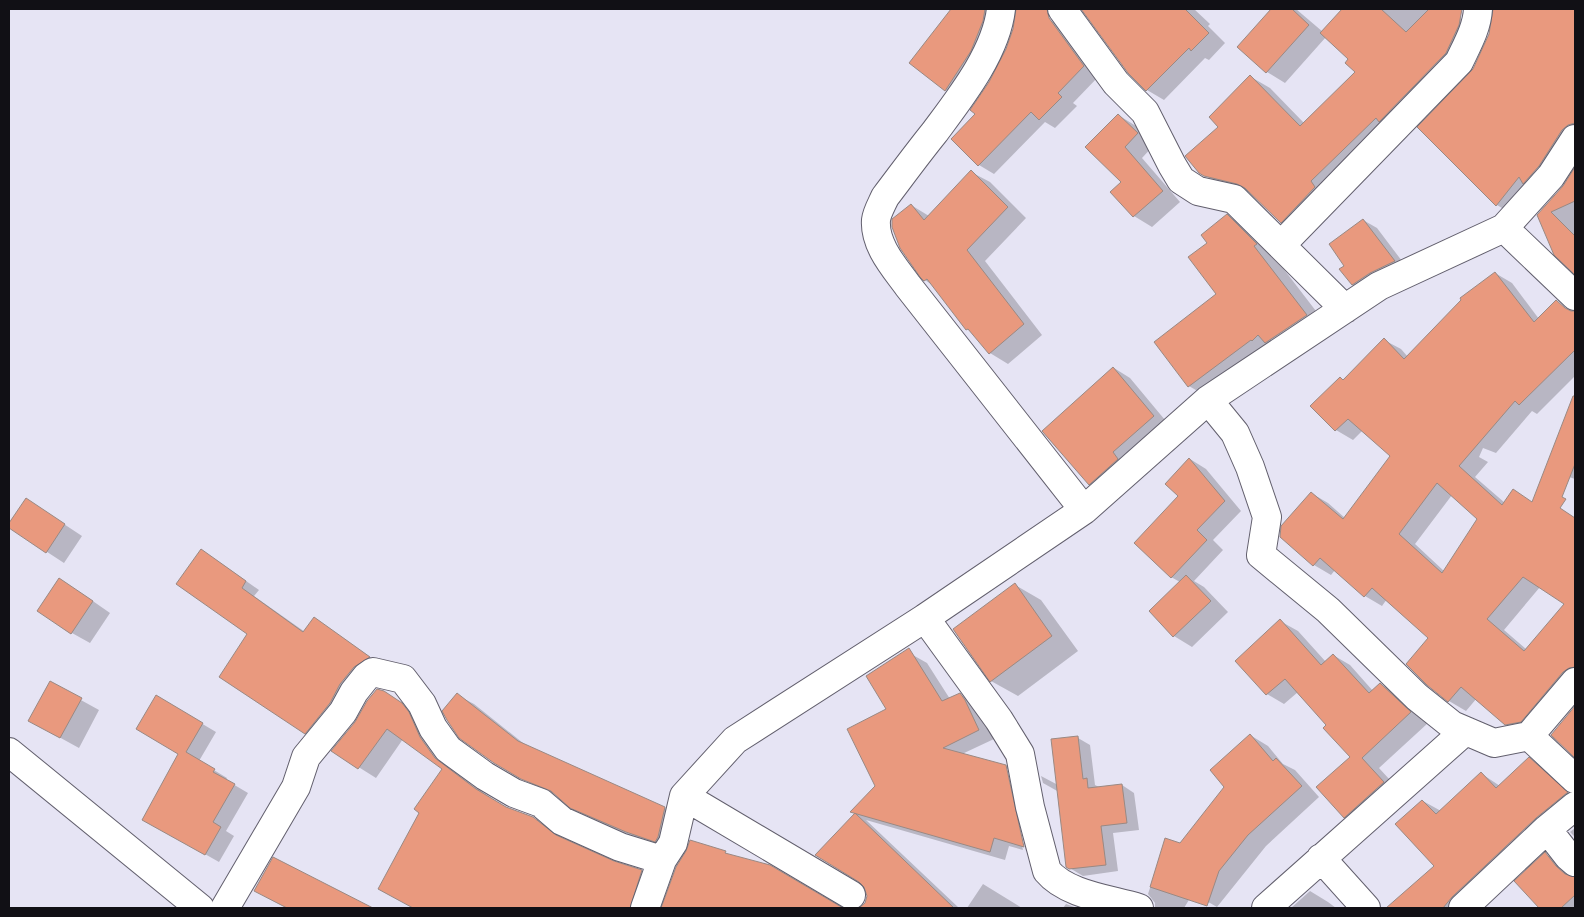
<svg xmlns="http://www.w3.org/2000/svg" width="1584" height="917" font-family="'Sofia Sans Condensed',sans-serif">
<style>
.shadow{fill:#0003;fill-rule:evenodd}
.building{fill:#e9997e;stroke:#9a8983;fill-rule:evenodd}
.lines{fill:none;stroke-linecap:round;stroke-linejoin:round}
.minor-casing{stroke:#625f6d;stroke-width:30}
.tertiary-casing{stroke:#625f6d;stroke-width:30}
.minor{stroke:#fff;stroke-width:28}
.tertiary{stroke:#fff;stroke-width:28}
</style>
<rect width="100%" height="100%" fill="#e6e4f4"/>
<path class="shadow" d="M952,9H1001L959,98L946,90L911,63Z
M1022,9L1050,20L1065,28L1099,76L1073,103L1077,106L1055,128L1045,122L994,174L979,165L977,114L1014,31L1017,15Z
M1083,9H1194L1210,24L1208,26L1225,43L1209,60L1205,58L1164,100L1147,90L1129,72Z
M1273,9H1296L1323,32L1344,9H1462L1458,16L1478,35L1300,233L1281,222L1252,193L1225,187L1200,172L1220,127L1251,77L1270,88L1304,123L1357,72L1350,59L1326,37L1285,83L1267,72L1239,47Z
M1507,9H1575V142L1512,214L1497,205L1419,127L1493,52Z
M1118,115L1136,126L1155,144L1142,158L1180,202L1152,227L1134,216L1112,192L1123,182Z
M1575,170V273L1555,254L1538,215L1565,185Z
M971,172L990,182L1026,218L985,261L1042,335L1008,364L990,353L973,333L967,329L932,285L925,280L906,254L911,205L929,216Z
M1228,216L1250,229L1276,259L1329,328L1211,399L1189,386L1218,295L1209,243Z
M1363,220L1377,228L1408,269L1366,293L1352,285L1346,266Z
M1495,273L1512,283L1539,319H1566L1575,328V343L1574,345L1575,347V376L1537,414L1532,411L1496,453L1483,448L1479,457L1488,462L1475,477L1505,503L1553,504L1575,518V687L1523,734L1506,724L1477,698L1466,711L1449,701L1428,684L1430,638L1387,599L1382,606L1365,596L1335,570L1331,575L1314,565L1281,536L1311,493L1328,503L1345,518L1391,456L1363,430L1353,440L1336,430L1344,381L1384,340L1401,349L1408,357ZM1452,495L1479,518L1445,572L1415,544ZM1540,587L1566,604L1526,649L1504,630Z
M1114,368L1130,378L1170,426L1106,493L1090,484Z
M1565,420L1575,425V479L1563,475Z
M1190,459L1206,469L1241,511L1213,540L1223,550L1194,581L1204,587L1228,612L1192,647L1174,636L1150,611L1180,582L1171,577L1180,496Z
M26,499L82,536L64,563L9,527Z
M215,559L259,590L254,596L305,632L314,619L382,665L319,741L306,733L249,634Z
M1015,585L1041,600L1078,651L1018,696L991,681Z
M77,590L110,613L90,643L72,633Z
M1280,621L1298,631L1326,662L1333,655L1350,665L1373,691L1380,684L1398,694L1428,723L1379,768L1401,792L1362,827L1344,817L1351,757L1328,725L1298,692L1284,704L1267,694Z
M911,654L927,663L950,699L960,694L975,703L980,710L994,739L962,754L1006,766L1021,775L1038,854L1026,851L1008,769H1006L1023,850L1009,846L1005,860L866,820L959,908H859L866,903L868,895L866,887L860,881L817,855L856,814L852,812L876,786L888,709Z
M50,683L99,710L79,748L48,731Z
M384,692L418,714L437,748L452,769L493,800L507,808L532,818L550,828L566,842L613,862L641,871L658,881L648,908H414L379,889L444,769L403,739L376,778L333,751Z
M457,695L474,704L528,747L665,808L682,818L673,851L644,842L589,817L571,807L556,794L539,788L494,762Z
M157,697L216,732L199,761L227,778L226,780L248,793L226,831L234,836L219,862L143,819L180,754Z
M1250,735L1268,746L1283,764L1295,770L1319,797L1266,846L1217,907L1196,895L1198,885L1184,908H1155V903L1148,894L1166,839L1198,850Z
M1078,738L1090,745L1095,785L1099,787L1122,785L1134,793L1139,830L1113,833L1118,871L1083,876L1068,867L1059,792L1043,783L1041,776L1058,785Z
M1529,759L1547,769L1575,795L1469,908H1414L1402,896L1435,866L1423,801L1441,811L1482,774L1500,786Z
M1575,828V837L1570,832Z
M690,842L725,853L831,903L830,908H663L677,868L687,852Z
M1545,854L1562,863L1575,878V908H1541L1516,881Z
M983,884L1022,908H967Z
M256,891L356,901L369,908H287Z
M1310,891L1328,902L1336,908H1291Z
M1066,904L1077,908H1063Z"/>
<path class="building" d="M951,9H985L983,21L971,51L945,91L909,63Z
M1016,9H1047L1049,18L1084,66L1058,93L1062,97L1039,120L1031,112L978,166L951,139L975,114L970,110L989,82L1006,49L1013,29Z
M1081,9H1185L1209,33L1191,51L1189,48L1146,91L1128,73Z
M1271,9H1292L1309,25L1266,73L1237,47Z
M1342,9H1381L1406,32L1429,9H1462L1459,25L1446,53L1379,122L1376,118L1311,181L1315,187L1281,223L1245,188L1237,184L1204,176L1199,173L1185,156L1218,127L1209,117L1250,75L1300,126L1355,72L1345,63L1348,59L1320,33Z
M1493,9H1575V123L1568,125L1562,130L1539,166L1523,184L1519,177L1496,206L1417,127L1473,69L1489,34Z
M1118,114L1138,133L1125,147L1163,191L1133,217L1110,192L1121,182L1085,147Z
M1575,167V201L1551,212L1575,236V275L1554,255L1537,215L1563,186Z
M971,170L1008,207L967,250L1024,324L989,354L968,329L966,330L927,279L924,281L920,277L900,248L892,227V219L911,204L924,220Z
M1227,214L1257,244L1254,246L1307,315L1265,343L1258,335L1252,341L1251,340L1188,387L1154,342L1216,294L1188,257L1207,243L1201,235Z
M1363,219L1395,261L1370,273L1352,285L1339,269L1344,266L1329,244Z
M1495,272L1534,322L1556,300L1565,308L1571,311H1575V350L1519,405L1515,401L1459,466L1502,505L1513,489L1532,502L1573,396H1575V464L1562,497L1566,499L1560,508L1575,518V667L1569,668L1563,672L1521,722L1505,725L1461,687L1448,702L1427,685L1406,664L1428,638L1372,588L1364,597L1320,558L1313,566L1280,537L1281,526L1311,492L1343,519L1390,456L1348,419L1335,431L1310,406L1340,377L1343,380L1384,338L1404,359L1461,300L1460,298ZM1437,483L1477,519L1442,573L1399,534ZM1523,577L1564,604L1524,651L1487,619Z
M1113,367L1154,416L1113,452L1118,459L1089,485L1042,431Z
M1189,458L1225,501L1197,530L1207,540L1171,578L1134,543L1178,496L1165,484Z
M26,498L65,524L46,553L9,528V523Z
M201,549L246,581L242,588L303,632L314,617L370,657L354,667L340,684L330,703L305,734L219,677L247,634L176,584Z
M1186,575L1211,601L1173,637L1149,611Z
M59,578L93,601L71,634L37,611Z
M1015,583L1052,636L990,682L953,629Z
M1280,619L1321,665L1333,654L1369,693L1380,683L1411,712L1362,758L1384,782L1344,818L1316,787L1350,757L1323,728L1326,725L1285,679L1266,695L1235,661Z
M909,648L942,701L960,693L965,700L979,730L943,748L1006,765L1024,847L994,838L990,852L850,812L875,786L847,729L886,709L866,676Z
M50,681L82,698L60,738L28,721Z
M377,689L384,691L402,703L409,712L420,737L435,758L476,789L506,807L533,817L556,835L614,861L642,870L630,908H413L378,889L419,813L414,809L442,769L387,729L358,769L331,751L355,722L367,701Z
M457,693L518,741L665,807L658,837L655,842L626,832L570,808L551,791L521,779L494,763L459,738L447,720L442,711Z
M156,695L203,723L186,752L215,769L213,772L235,784L213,822L221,827L205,855L142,820L178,754L136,729Z
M1575,706V758L1551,735Z
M1250,734L1273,761L1276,758L1302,786L1248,835L1219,871L1207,906L1150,887L1165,838L1180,843L1224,787L1210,770Z
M1078,736L1083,779L1087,778L1088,788L1122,784L1127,823L1101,826L1106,865L1069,869L1066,867L1051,739Z
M1529,757L1568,792L1536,818L1452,897L1443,908H1386L1434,866L1395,824L1422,800L1436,814L1481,772L1496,788Z
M855,813L954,908H859L865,903L867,896L864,887L859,882L815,855Z
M690,840L726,851L725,853L770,865L843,908H661L676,867L686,851Z
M1545,852L1556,866L1565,874L1575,877V895L1561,908H1539L1514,881Z
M273,857L373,908H287L254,891Z"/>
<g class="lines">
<defs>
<path id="minor" d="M1001,9C996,53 960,98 934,133C917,154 901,176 885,197C882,204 877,212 876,220C874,245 895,268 908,286L1084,510
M1062,9L1116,83L1145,112L1172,165L1181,180L1198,191L1234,199L1345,309
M1504,228L1575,296
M1281,245L1459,62C1467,45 1477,28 1478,9
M1208,400L1235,433L1250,467L1267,517L1261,555L1328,610L1417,697L1452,725L1494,743L1529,736L1575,779
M925,618L999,720L1020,754L1030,807L1047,871C1067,895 1110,899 1139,908
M1529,736L1575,682
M684,796L851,895
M1547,829L1568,856L1575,862
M1321,858L1366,908
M225,908L296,787L306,757L343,712L354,692L366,677L373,672L403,679L422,704L433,728L448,749L485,776L514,793L541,803L562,821L620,847L662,860
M645,908L662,860L673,843L684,796L735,740L925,618L1084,510L1208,400L1379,286L1504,228L1551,176L1575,139
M1266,908L1465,731
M1463,908L1547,829L1575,806"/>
<path id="tertiary" d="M9,752L200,908"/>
</defs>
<use href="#minor" class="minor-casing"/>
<use href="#tertiary" class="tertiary-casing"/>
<use href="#minor" class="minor"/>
<use href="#tertiary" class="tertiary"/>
</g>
<rect width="1584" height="917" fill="none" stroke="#111015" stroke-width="20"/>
</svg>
